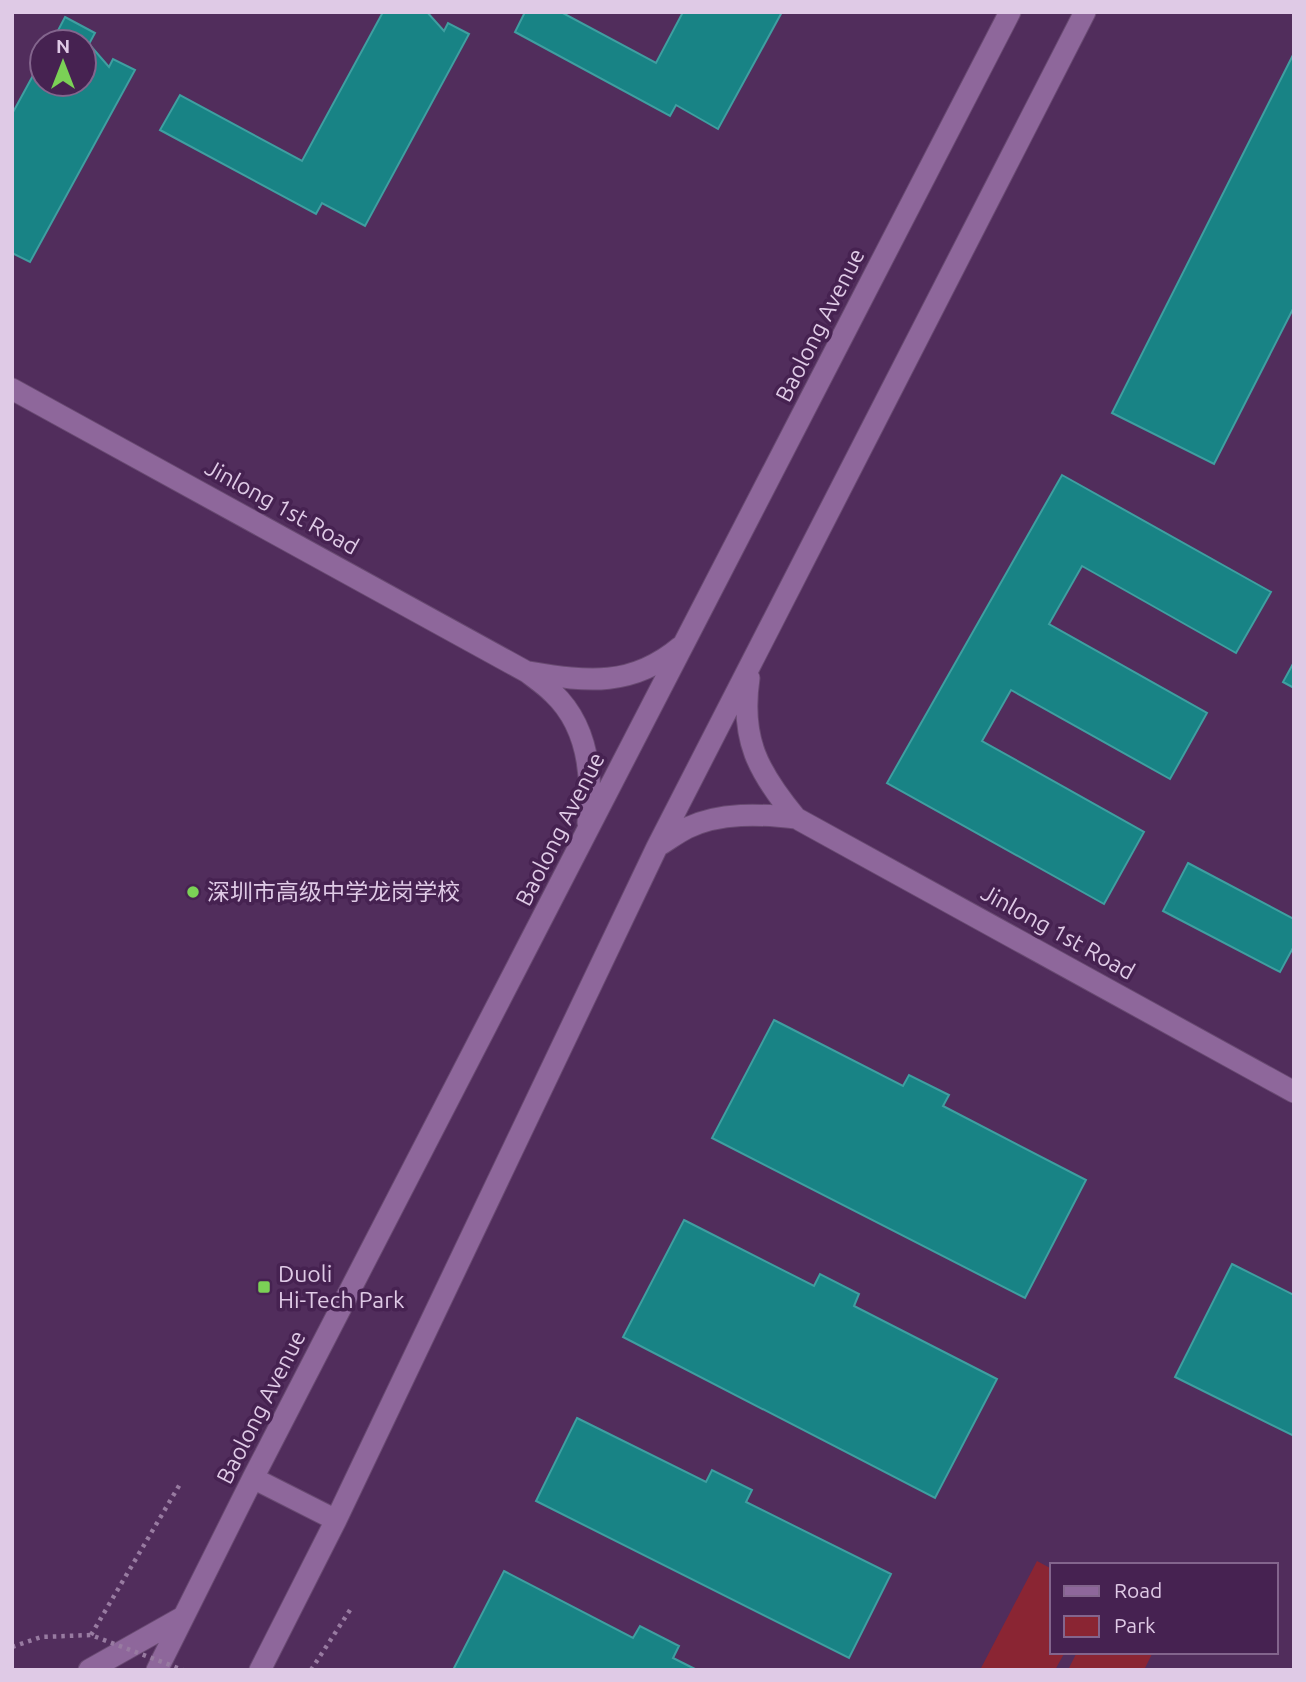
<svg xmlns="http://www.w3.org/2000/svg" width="1306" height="1682" font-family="Ubuntu,'Noto Sans SC',sans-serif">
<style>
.green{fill:#8a2533}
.building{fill:#188385;stroke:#3f9fa1;stroke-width:2}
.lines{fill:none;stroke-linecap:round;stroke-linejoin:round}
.secondary-casing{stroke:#694a72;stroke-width:23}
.path{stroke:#987ba1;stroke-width:4.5;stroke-dasharray:3.5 5;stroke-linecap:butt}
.secondary{stroke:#8e679b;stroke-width:21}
.path-bridge{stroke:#987ba1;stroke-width:4.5;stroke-dasharray:3.5 5;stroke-linecap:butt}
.poi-dot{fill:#7bd156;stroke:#462251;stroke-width:2.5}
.labels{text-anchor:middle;stroke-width:7;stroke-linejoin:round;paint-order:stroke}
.street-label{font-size:23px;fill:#dfcae6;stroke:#462251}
.poi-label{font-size:23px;fill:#dfcae6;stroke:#462251;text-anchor:start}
</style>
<rect width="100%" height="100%" fill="#512d5c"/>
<path class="green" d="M1037,1561L1052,1569V1652H1065L1055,1670H980Z
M1077,1652H1153L1144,1670H1068Z"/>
<path class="building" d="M383,12H427L444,31L448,23L469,34L365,226L322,203L316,214L160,130L180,95L302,161Z
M525,12H561L656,63L683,12H782L718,129L676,105L670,116L515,32Z
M65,17L95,33L89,44L109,67L113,59L135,70L30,262L12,253V114L42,59V84H84V42H52Z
M1294,53V307L1214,464L1112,413Z
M1062,475L1271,592L1236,653L1082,566L1049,624L1207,713L1170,779L1011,690L982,741L1144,832L1104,904L887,783Z
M1294,662V688L1283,682Z
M1188,863L1294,919V946L1280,972L1163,911Z
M774,1020L903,1086L909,1075L949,1095L943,1106L1086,1180L1025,1298L712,1138Z
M684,1220L814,1286L820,1274L859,1294L854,1306L997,1379L935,1498L623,1337Z
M1232,1264L1294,1295V1436L1175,1377Z
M577,1418L706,1482L712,1470L752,1490L746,1502L891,1574L849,1658L536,1501Z
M504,1571L633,1638L640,1626L679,1646L673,1658L697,1670H453Z"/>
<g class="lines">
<defs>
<path id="secondary" d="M12,389L527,672C536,679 545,685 553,693C588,726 593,777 588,823
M529,672C588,682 632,687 680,647
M749,678C740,739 758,772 796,818L1294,1092
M658,846C668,840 677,833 687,828C720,812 761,814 796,818
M253,1478L336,1520
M89,1670L183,1617
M157,1670L253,1478L1010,12
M260,1670L336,1520L657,847L1085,12"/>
</defs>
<use href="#secondary" class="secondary-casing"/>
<path class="path" d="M91,1635L180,1484
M311,1670L352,1607"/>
<use href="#secondary" class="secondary"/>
<path class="path-bridge" d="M12,1647L41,1637L91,1635L183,1670"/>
</g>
<g class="poi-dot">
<circle cx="193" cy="892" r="7"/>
<rect x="257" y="1280" width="14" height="14" rx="3.5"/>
</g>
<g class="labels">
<g class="street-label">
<text transform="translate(820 325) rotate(-63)" y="8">Baolong Avenue</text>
<text transform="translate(282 507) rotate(29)" y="8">Jinlong 1st Road</text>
<text transform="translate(560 829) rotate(-63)" y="8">Baolong Avenue</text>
<text transform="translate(1058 932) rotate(29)" y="8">Jinlong 1st Road</text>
<text transform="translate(261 1407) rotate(-63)" y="8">Baolong Avenue</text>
</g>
<g class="poi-label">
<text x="207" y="900">深圳市高级中学龙岗学校</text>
<text x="278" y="1282">Duoli<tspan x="278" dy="26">Hi-Tech Park</tspan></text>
</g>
</g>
<rect width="1306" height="1682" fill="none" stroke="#dfcae6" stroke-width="28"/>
<rect x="1050" y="1563" width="228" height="91" fill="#462251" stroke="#83658d" stroke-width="2"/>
<rect x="1064" y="1586" width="35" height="10" fill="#8e679b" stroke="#83658d" stroke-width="2"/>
<text x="1114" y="1598" font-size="21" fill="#dfcae6">Road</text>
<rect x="1064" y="1616" width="35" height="21" fill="#8a2533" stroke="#83658d" stroke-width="2"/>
<text x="1114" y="1633" font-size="21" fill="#dfcae6">Park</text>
<g transform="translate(63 63)"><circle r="33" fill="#462251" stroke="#83658d" stroke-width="2"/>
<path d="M0-5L12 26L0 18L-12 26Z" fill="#7bd156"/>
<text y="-10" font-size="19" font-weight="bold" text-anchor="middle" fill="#dfcae6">N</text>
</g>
</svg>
